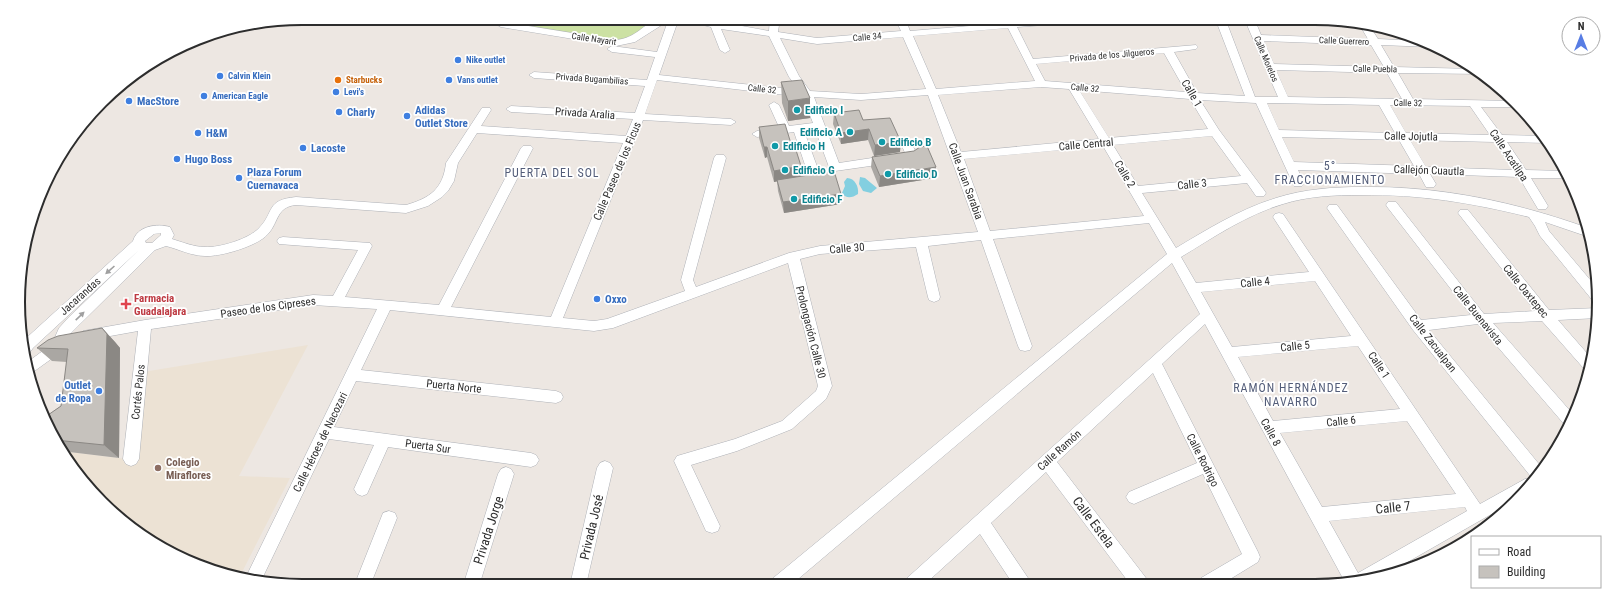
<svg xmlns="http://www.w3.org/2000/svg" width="1617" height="604" font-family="'Roboto Condensed',sans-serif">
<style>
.education{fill:#ece2d4}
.pitch{fill:#cce1a3}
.water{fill:#83cfe0}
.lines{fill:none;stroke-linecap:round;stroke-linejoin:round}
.minor-casing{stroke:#aeb1b7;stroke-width:1}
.minor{fill:#fff;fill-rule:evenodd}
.wall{fill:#aaa7a3}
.shaded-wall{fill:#8b8884}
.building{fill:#c6c2bd;stroke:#8b8884}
.oneway{fill:#a0a0a0}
.shop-dot{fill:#3f7fe0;stroke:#fff;stroke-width:1.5}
.food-dot{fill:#e8710a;stroke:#fff;stroke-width:1.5}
.culture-dot{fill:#0f9aa8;stroke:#fff;stroke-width:1.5}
.health-dot{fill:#e0444e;stroke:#fff;stroke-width:1.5}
.education-dot{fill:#8d6e63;stroke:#fff;stroke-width:1.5}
.labels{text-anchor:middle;stroke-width:3.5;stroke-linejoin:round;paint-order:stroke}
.far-street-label{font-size:9px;fill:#2d2d2d;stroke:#fff}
.far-shop-label{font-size:9px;font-weight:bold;fill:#366cbe;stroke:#fff;text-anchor:start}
.far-food-label{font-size:9px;font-weight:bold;fill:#c56008;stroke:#fff;text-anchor:start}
.street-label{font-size:11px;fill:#2d2d2d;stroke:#fff}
.shop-label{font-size:11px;font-weight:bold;fill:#366cbe;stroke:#fff;text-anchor:start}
.culture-label{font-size:11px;font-weight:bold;fill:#0d838f;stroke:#fff;text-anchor:start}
.health-label{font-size:11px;font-weight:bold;fill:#be3a42;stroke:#fff;text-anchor:start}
.education-label{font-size:11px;font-weight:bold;fill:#785e54;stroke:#fff;text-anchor:start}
.neighbourhood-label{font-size:12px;letter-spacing:1px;fill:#535d79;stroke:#fff}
.near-street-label{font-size:13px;fill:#2d2d2d;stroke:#fff}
.rim{fill:none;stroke:#2d2d2d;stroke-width:2}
</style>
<rect width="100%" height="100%" fill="#ede7e2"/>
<path class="education" d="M308,345L239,476L290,478L239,578L228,576L176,557L129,527L66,460L61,451L135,460L143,372Z"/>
<path class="pitch" d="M494,18H661L637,34L616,42L502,23Z"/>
<path class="water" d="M860,177L865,178L877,188L871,193L863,191L859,184Z
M847,178C855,178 859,187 858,194C852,198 846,199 842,193L845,186L844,182Z"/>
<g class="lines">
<defs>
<path id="minor" d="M486,18H498L504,22L616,40C637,38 642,24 659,19C665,17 673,18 679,18L659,75L799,90L789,77L769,36L721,29L730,50L725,53L720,50L711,27L683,20L681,18H698L769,31L770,18H780L778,32L817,38L901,31L895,18H905L910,31L1064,18H1103L1098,21L1017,27L1033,59L1196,45L1198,47L1196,49L1174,52L1197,93L1245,96L1215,18H1225L1255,97H1278L1244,18H1254L1261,35L1368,39L1359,24L1369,25L1378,39L1423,41L1435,45L1431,47L1381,45L1394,67L1475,69L1484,74L1398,73L1413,99L1514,101L1520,107H1481L1502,135L1544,136L1549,143L1507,142L1526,170L1566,171L1569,178H1531L1548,206L1546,209H1538L1519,177L1430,174L1436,184L1434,187H1426L1419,174L1298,170L1304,183L1302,186H1294L1256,103L1200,100L1219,130L1264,190L1266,193L1264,196H1256L1247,183L1142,193L1176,248C1208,229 1240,209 1276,198C1304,189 1334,187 1363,187C1441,186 1515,202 1588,228L1589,237L1545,222L1549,231L1597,288L1598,303L1593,301L1540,236L1535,226L1529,217C1473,203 1418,194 1361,195C1335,195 1308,196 1283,204C1246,215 1214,237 1181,257L1196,283L1309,272L1273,217L1275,214L1279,213L1283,214L1480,504L1525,479L1532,478L1413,330L1329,211L1327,208L1329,205H1337L1421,320L1471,315L1388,208L1386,205L1388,202H1396L1484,314L1535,311L1458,213L1460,210H1468L1549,310L1598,308V318L1558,320L1592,359L1590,372L1586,371L1542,321L1493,323L1572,413L1567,425L1564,424L1478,324L1429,330L1543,469L1516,500L1390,572L1352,584H1346L1205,324L1162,364L1258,552L1260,557L1258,562L1222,584H1199L1201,578L1242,554L1203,474L1134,504L1129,502L1126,497L1129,492L1197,463L1153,373L1057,462L1146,578L1148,584H1130L1046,472L991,523L1028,578L1030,584H1013L980,534L924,585H904L906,579L1200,314L1172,263L791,585H770L772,579L1167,254L1149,223L993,239L1032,346L1030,350L1025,351L1020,350L1018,346L981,240L928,246L940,297L939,300L934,302L929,300L928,297L916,247L820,254L800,259L832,386L826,399L792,429L737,451L691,465L720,526L718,531L712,533L706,531L674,461L677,456L735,439L782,421L816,391L818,386L788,263L613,328L594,331L390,310L361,370L556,391L561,393L563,397L561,401L556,403L356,381L334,427L531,453L536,455L539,460L536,465L531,467L388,447L367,494L362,496L357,494L354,489L374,445L329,439L261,581L245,579L377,309L313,305L151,329L139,459L136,464L131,466L126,464L123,459L138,331L88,340L83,339L81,335L83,331L145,320L313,295L333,296L358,250L279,244L277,241L279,238L283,237L370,243L372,246L345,297L439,305L521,148L523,146H531L533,148L451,307L551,317L623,143L477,133L458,163L454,181L448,191L442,197L428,206L406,213L296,205C276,207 279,222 268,234C258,246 220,257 205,256C192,256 178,249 166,246L155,250L79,325L69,335L65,349L29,375L25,364L52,344L59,328L69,317L139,250L33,348L28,355L23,356V341L133,241C137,226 157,223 170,227L174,235L172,239C182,242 194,247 205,247C219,248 249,239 259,228C275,212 265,200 296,197L406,205C430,198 443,189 446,163L482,108H490L491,110L481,126L626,136L633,119L511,112L506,109L511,106L635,113L645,86L534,78L529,75L534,72L647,80L655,57L612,52L607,49L612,46L657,52L668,21L635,42L616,46L501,27ZM1008,28L1035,81L936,89L913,36ZM903,37L926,89L861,94L810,91L799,76L780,38L817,44ZM1264,41L1371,45L1384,67L1274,64ZM1164,53L1186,92L1045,81L1036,64ZM1276,70L1387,73L1402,99L1288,97ZM657,80L803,97L813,123L789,126L779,105L774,102L769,105L779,127L757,131L752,134L757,137L794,132L810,180L812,183H820L822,180L804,131L815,129L829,167L831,170L835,171L912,160L916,159L918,156L909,139H901L900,141L905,153L839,163L814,97L861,100L928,95L978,232L820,246L789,253L696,287L693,280L726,158L724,155H716L714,158L681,280L685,291L607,319L594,321L563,318L643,120L731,125L736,122L731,119L645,114ZM1041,87L1069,89L1099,139L961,152L938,95ZM1079,90L1190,99L1208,129L1109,138ZM1267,103L1379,105L1395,133L1279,130ZM1390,105L1470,106L1490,135L1406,133ZM1212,136L1241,176L1138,186L1113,145ZM1282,137L1399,140L1414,166L1294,162ZM1410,140L1495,142L1514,170L1426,167ZM1103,146L1144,216L990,231L964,159ZM161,233V235L152,243H146L145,241L154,234ZM1315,281L1351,336L1232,347L1201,292ZM1358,346L1400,409L1273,421L1238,357ZM1407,421L1456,494L1322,507L1280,433ZM1465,507L1467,511L1358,573L1329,521Z
M605,461L610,463L613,468L586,585H570L597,468L600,463Z
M506,467L511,469L514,474L479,586H463L498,474L501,469Z
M389,511L395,513L397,518L370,586H354L383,513Z"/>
</defs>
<use href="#minor" class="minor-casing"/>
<use href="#minor" class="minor"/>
</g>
<path class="wall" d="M781,82L810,118L788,121L782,103Z
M834,113L863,120L900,152L874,156L868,140L841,144L833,124Z
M759,127L792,147L801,166V177L841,194V204L784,213L778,191L777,181L774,182L767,157L765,158L759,138Z
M872,157L935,178L879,187L871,167Z
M102,328L115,342L120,348L119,458L61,451L42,414L48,415L61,406L67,362L52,361L37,348Z"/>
<path class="shaded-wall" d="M810,98V118L788,121V101Z
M869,129L868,140L841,144V133Z
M901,142L900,152L874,156L875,145Z
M764,147H767V157L765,158Z
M801,166V177L774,182V171Z
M936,167L935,178L879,187L880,176Z
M841,194V204L784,213L783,202Z
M102,328L115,342L120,348L119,458L104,445Z"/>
<path class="building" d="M802,80L810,98L788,101L781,82Z
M859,110L863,120L890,118L901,142L875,145L869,129L841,133L834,113Z
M785,124L792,147H795L801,166L774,171L767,147H764L759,127Z
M927,146L936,167L880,176L872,157L914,151L920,147Z
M834,171L841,194L783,202L777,180Z
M102,328L107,334L104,445L55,440L42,414L48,415L61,406L68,349L37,348L48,340L58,336Z"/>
<defs><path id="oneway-solid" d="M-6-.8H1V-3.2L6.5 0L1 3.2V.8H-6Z"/></defs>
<g class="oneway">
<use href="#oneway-solid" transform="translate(110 270) rotate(138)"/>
<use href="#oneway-solid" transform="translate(80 316) rotate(-44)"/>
</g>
<g class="shop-dot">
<circle cx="458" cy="60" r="4"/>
<circle cx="220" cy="76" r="4"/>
<circle cx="449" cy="80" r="4"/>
<circle cx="336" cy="92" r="4"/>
<circle cx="204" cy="96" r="4"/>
<circle cx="129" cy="101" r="4"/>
<circle cx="339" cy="112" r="4"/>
<circle cx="407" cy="116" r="4"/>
<circle cx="198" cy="133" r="4"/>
<circle cx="303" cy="148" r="4"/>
<circle cx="177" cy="159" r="4"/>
<circle cx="239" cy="178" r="4"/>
<circle cx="597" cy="299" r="4"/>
<circle cx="99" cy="391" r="4"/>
</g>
<circle class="food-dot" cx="338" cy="80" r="4"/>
<g class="culture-dot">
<circle cx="797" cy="110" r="4"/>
<circle cx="850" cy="132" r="4"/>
<circle cx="882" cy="142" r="4"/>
<circle cx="775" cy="146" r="4"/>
<circle cx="785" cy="170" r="4"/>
<circle cx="888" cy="174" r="4"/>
<circle cx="794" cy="199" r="4"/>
</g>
<path class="health-dot" d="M124 298h4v4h4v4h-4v4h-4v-4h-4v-4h4z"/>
<circle class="education-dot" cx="158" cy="468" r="4"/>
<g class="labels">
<g class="far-street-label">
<text transform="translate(867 37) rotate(-5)" y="3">Calle 34</text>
<text transform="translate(594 39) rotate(8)" y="3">Calle Nayarit</text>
<text transform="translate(1344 41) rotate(2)" y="3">Calle Guerrero</text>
<text transform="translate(1112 55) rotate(-5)" y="3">Privada de los Jilgueros</text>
<text transform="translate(1266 59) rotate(67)" y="3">Calle Morelos</text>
<text transform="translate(1375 69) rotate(1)" y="3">Calle Puebla</text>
<text transform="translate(592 79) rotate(4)" y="3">Privada Bugambilias</text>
<text transform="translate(1085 88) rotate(5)" y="3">Calle 32</text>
<text transform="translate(762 89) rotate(6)" y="3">Calle 32</text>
<text transform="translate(1408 103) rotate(1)" y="3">Calle 32</text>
</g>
<g class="far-shop-label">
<text x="466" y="63">Nike outlet</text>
<text x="228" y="79">Calvin Klein</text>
<text x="457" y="83">Vans outlet</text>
<text x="344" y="95">Levi's</text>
<text x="212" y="99">American Eagle</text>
</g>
<g class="far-food-label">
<text x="346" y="83">Starbucks</text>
</g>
<g class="street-label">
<text transform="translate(1192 93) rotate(60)" y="4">Calle 1</text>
<text transform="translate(585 113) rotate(4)" y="4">Privada Aralia</text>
<text transform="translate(1411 136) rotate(1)" y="4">Calle Jojutla</text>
<text transform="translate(1086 144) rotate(-5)" y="4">Calle Central</text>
<text transform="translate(1509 155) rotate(56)" y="4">Calle Acatlipa</text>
<text transform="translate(1429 170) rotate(2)" y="4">Callejón Cuautla</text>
<text transform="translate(617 171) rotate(-67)" y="4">Calle Paseo de los Ficus</text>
<text transform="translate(1125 174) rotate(59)" y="4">Calle 2</text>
<text transform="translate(966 181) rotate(70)" y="4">Calle Juan Sarabia</text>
<text transform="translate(1192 184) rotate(-6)" y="4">Calle 3</text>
<text transform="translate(847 248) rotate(-5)" y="4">Calle 30</text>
<text transform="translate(1255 282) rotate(-6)" y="4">Calle 4</text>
<text transform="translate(1526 291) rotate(51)" y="4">Calle Oaxtepec</text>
<text transform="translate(80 296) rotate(-42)" y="4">Jacarandas</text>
<text transform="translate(268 307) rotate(-8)" y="4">Paseo de los Cipreses</text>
<text transform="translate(1478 315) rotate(51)" y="4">Calle Buenavista</text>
<text transform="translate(811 332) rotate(76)" y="4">Prolongación Calle 30</text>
<text transform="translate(1433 343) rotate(52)" y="4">Calle Zacualpan</text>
<text transform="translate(1295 346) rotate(-6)" y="4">Calle 5</text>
<text transform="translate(1379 365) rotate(56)" y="4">Calle 1</text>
<text transform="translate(454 386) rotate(6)" y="4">Puerta Norte</text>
<text transform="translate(138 392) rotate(-84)" y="4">Cortés Palos</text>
<text transform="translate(1341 421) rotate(-6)" y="4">Calle 6</text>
<text transform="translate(1271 432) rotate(61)" y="4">Calle 8</text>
<text transform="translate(320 442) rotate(-64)" y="4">Calle Héroes de Nacozari</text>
<text transform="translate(428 446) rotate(8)" y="4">Puerta Sur</text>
<text transform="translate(1059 450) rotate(-42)" y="4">Calle Ramón</text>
<text transform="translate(1203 460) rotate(63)" y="4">Calle Rodrigo</text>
</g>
<g class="shop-label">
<text x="137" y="105">MacStore</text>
<text x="415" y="114">Adidas<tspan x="415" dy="13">Outlet Store</tspan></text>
<text x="347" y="116">Charly</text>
<text x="206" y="137">H&amp;M</text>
<text x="311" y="152">Lacoste</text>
<text x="185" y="163">Hugo Boss</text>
<text x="247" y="176">Plaza Forum<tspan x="247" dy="13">Cuernavaca</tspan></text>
<text x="605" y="303">Oxxo</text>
<text x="91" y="389" text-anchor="end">Outlet<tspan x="91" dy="13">de Ropa</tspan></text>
</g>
<g class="culture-label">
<text x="805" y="114">Edificio I</text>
<text x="842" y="136" text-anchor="end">Edificio A</text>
<text x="890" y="146">Edificio B</text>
<text x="783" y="150">Edificio H</text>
<text x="793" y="174">Edificio G</text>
<text x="896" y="178">Edificio D</text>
<text x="802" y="203">Edificio F</text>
</g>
<g class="health-label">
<text x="134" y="302">Farmacia<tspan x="134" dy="13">Guadalajara</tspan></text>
</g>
<g class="education-label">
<text x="166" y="466">Colegio<tspan x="166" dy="13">Miraflores</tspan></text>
</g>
<g class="neighbourhood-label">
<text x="1330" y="170">5°<tspan x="1330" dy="14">FRACCIONAMIENTO</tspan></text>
<text x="552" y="177">PUERTA DEL SOL</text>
<text x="1291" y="392">RAMÓN HERNÁNDEZ<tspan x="1291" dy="14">NAVARRO</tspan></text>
</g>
<g class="near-street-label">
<text transform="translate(1393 507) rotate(-6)" y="5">Calle 7</text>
<text transform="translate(1094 522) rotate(53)" y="5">Calle Estela</text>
<text transform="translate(591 527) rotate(-77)" y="5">Privada José</text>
<text transform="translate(488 530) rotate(-72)" y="5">Privada Jorge</text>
</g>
</g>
<path d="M0 0H1617V604H0ZM302 25H1315A277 277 0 0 1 1592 302V302A277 277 0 0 1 1315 579H302A277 277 0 0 1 25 302V302A277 277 0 0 1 302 25Z" fill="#fff" fill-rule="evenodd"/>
<path class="rim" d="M302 25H1315A277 277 0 0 1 1592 302V302A277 277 0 0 1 1315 579H302A277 277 0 0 1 25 302V302A277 277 0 0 1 302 25Z"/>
<rect x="1471" y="536" width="130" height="52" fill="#ffffff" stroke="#ababab"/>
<rect x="1479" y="549" width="20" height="6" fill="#ffffff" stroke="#ababab"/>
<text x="1507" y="556" font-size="12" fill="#2d2d2d">Road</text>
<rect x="1479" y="566" width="20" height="12" fill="#c6c2bd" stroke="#ababab"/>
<text x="1507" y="576" font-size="12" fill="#2d2d2d">Building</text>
<g transform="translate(1581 36)"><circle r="19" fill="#ffffff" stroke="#ababab"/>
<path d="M0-3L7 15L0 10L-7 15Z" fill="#587de4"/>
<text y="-6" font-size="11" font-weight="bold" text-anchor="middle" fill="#2d2d2d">N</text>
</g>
</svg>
